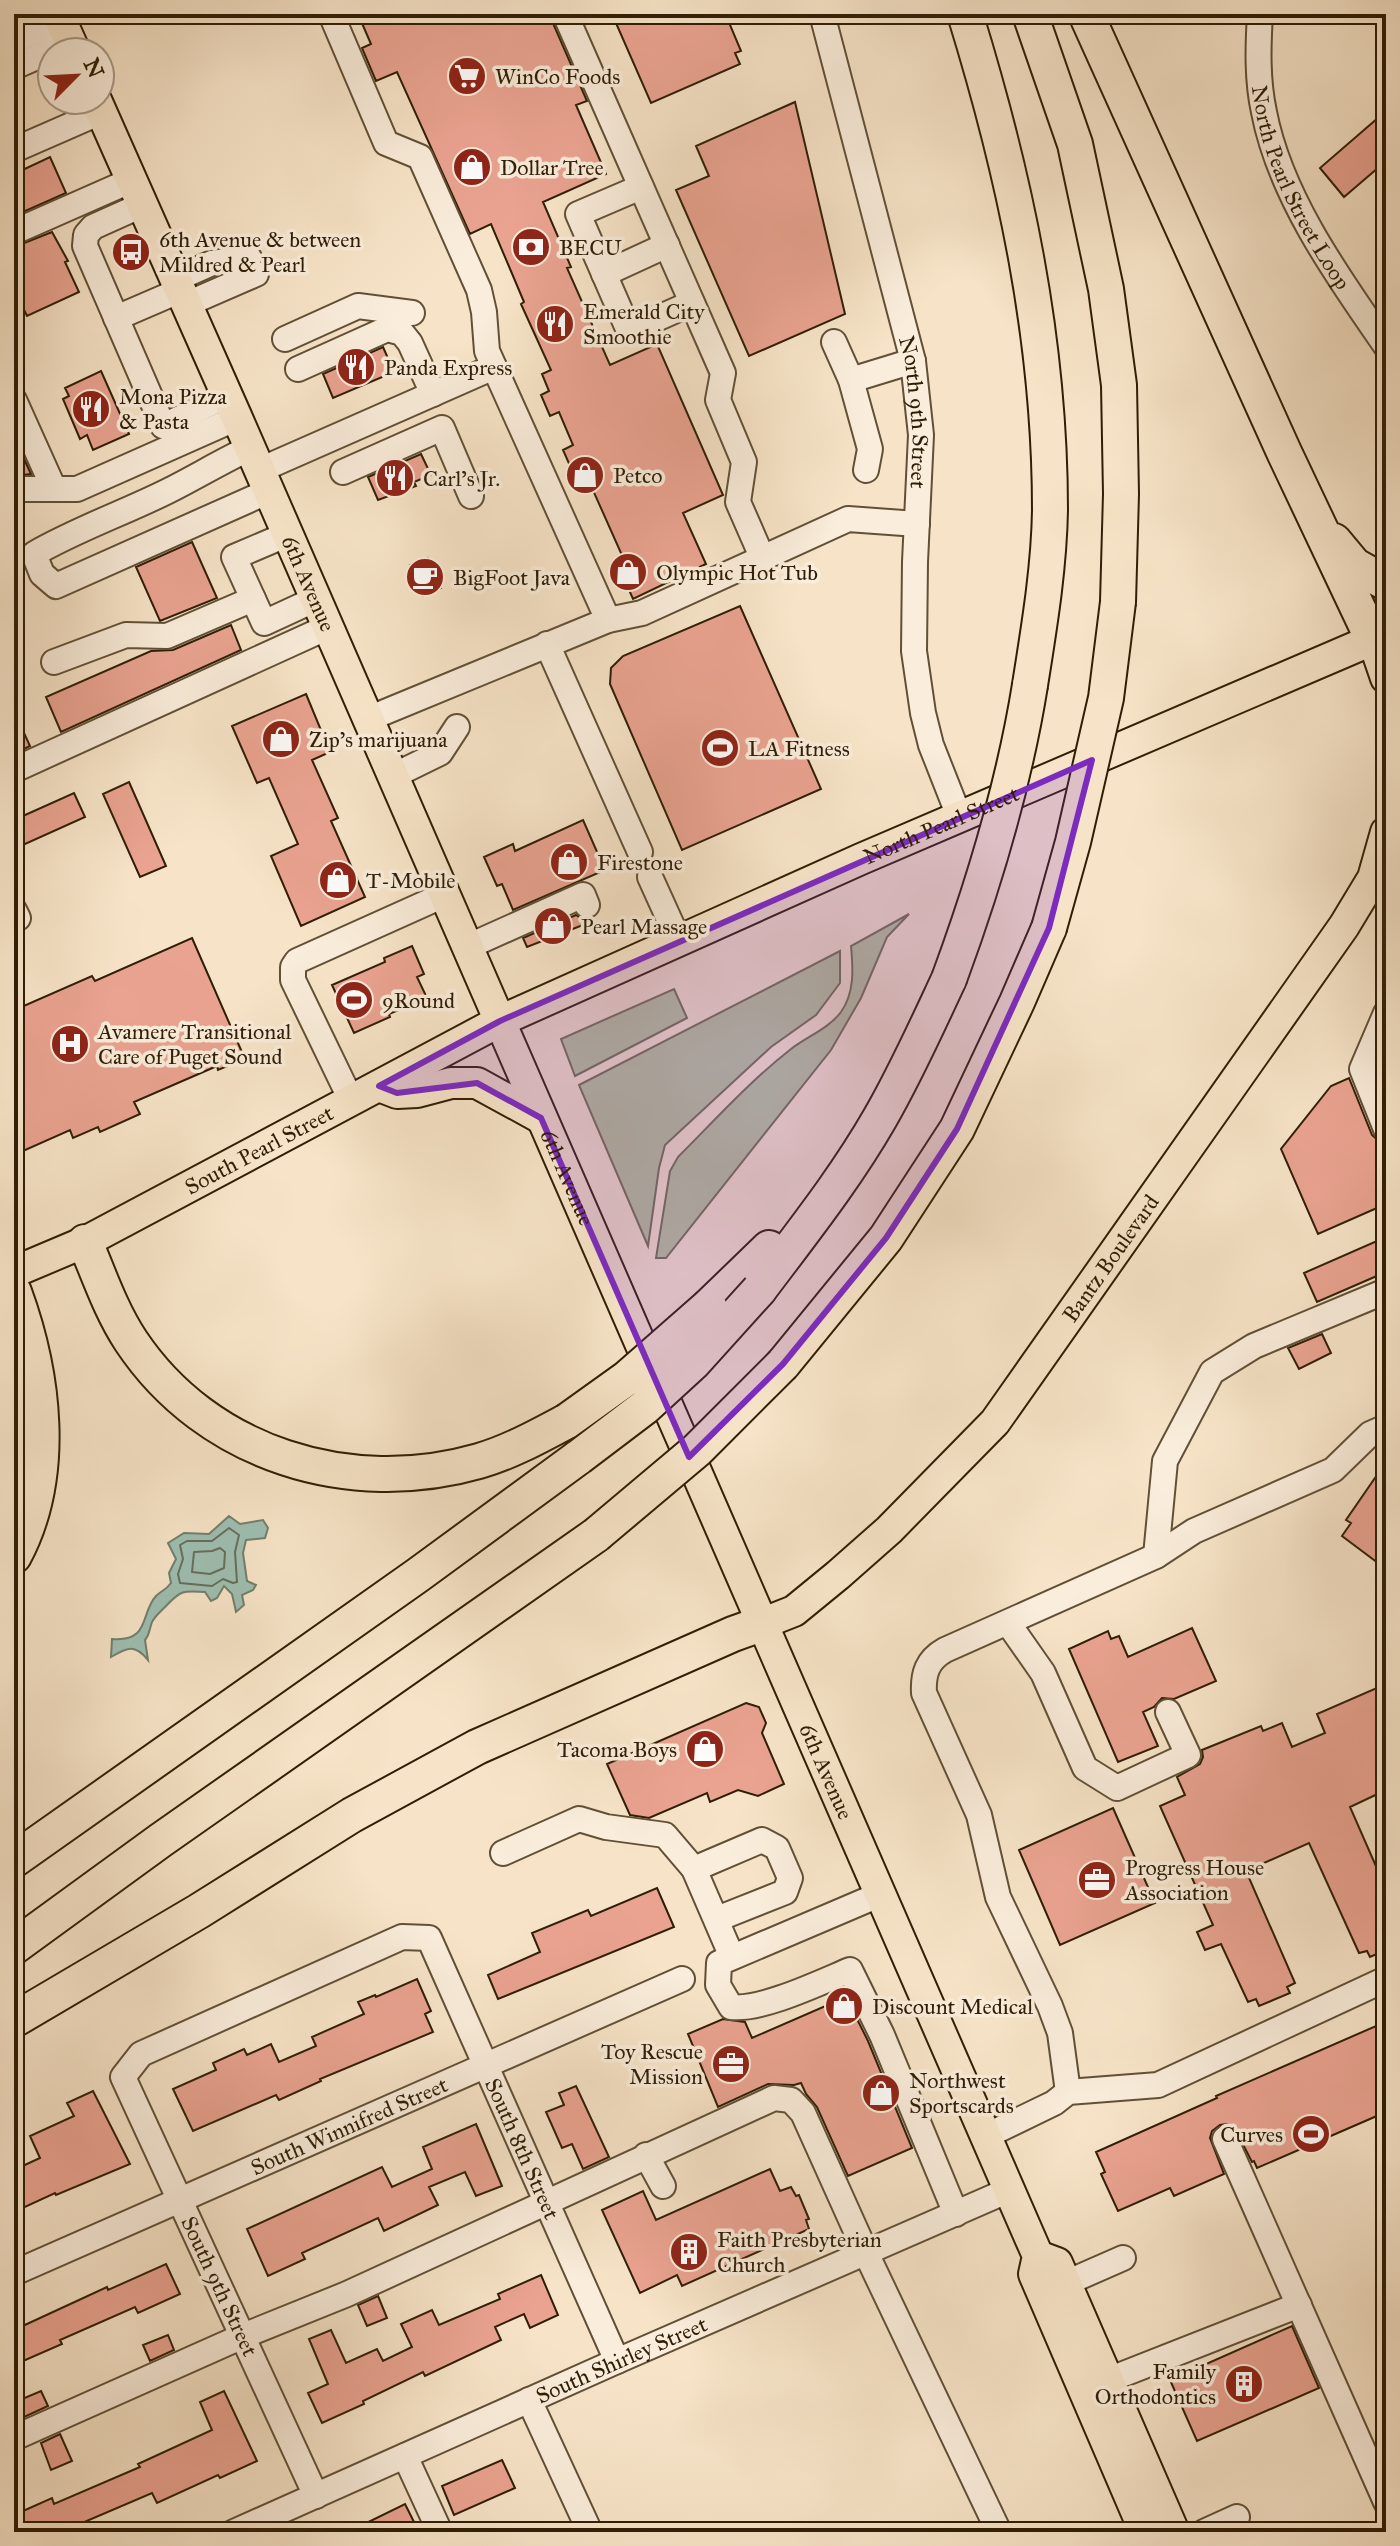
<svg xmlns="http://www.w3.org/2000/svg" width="1400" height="2546" font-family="'IM FELL Great Primer',serif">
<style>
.green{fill:#b8c59a;stroke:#747250;stroke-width:2}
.water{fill:#9ebfb2;stroke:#727f6d;stroke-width:2}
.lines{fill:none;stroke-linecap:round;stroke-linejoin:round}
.shore{stroke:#666e5c;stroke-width:2}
.building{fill:#eaa391;stroke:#2f1e06;stroke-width:2}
.minor-casing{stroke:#615036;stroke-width:28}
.major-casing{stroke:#2f1e06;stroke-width:34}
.highway-casing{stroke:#2f1e06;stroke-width:38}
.minor{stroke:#faeddb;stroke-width:24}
.major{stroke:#f7e4c8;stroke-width:30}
.highway{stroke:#f7e4c8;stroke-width:34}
.highway-bridge-casing{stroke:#2f1e06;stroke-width:38;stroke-linecap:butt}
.highway-bridge{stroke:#f7e4c8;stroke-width:34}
.marked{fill:#7b2cbf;fill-opacity:0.2;stroke:#7b2cbf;stroke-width:6;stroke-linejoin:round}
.labels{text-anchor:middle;stroke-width:7;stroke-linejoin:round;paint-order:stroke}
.poi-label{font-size:22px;fill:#2f1e06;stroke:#faeddb;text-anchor:start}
.street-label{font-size:22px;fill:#2f1e06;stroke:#faeddb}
</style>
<rect width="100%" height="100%" fill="#f7e4c8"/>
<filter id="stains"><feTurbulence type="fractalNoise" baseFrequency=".0025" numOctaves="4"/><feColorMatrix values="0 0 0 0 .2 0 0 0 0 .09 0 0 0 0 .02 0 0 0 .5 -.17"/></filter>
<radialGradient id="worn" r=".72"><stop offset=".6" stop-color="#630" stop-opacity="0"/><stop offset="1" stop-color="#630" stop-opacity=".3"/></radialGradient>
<path class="green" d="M909,914L887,937L861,998L831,1050L666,1258H656L670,1171L678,1157C715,1120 750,1081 791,1049C808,1036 828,1029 841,1012C855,992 853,968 851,946Z
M840,951V983L816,1015L771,1047L665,1145L659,1168L648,1246L579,1085Z
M674,989L687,1018L575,1076L561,1039Z"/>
<path class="water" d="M229,1516L240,1524L263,1520L268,1528L265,1538L246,1540L243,1553L247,1581L256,1585L253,1590L242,1595L244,1605L236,1612L232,1594L224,1586L217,1598L211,1601L205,1592C182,1590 180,1591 165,1607C160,1612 155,1616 152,1622C149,1630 150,1634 145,1640L148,1660C135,1644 128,1647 111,1657L112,1639C151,1642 140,1613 156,1596C161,1591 166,1590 171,1583L169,1573L176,1559L168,1543L184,1533L209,1534Z"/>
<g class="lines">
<path class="shore" d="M229,1528L239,1535L235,1552L237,1582L233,1583L223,1579L212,1586L180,1583L178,1574L183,1559L180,1545L187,1541H212Z
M220,1548L225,1552L224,1568L210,1574L192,1572L194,1552L212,1551Z"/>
</g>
<path class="building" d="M358,14H549L587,101L576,105L606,174L543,202L571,267L567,268L610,365L657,344L723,495L683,513L706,564L633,599L622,574L629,571L588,479L578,484L563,450L573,445L559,412L550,416L541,395L549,391L542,374L551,370L521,304L524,302L491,224L470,234L397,72L376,81L362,48L371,44Z
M612,14H718L722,23L728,20L741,51L735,53L740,64L651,103Z
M795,102L845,314L749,356L676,190L709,176L696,146Z
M1386,111V161L1344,197L1320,168Z
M50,157L66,193L14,216V174Z
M52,232L68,261L65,262L79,292L27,316L14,289V247Z
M383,347L394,372L333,398L323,374Z
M101,371L129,434L93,450L87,435L80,439L63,399L69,396L65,388Z
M14,437L31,474L14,476Z
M421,454L431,475L414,482L416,486L378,500L368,477Z
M192,542L217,598L160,621L136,567Z
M428,558L441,588L423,596L410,565Z
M740,606L821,789L682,850L610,684L611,668L623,656Z
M231,625L241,650L61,732L46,697L151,651L173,650Z
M306,694L330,752L312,760L338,818L331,821L365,897L301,926L271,856L298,844L269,778L257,783L232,726Z
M14,711L30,746L14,754Z
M129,782L166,866L140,877L103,794Z
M74,793L85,817L14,849V820Z
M583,820L605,870L513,910L502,884L497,886L484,857L513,844L515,851Z
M576,915L588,923L527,947L523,938Z
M192,938L245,1059L218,1070L217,1066L134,1102L140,1114L100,1132L98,1127L73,1138L70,1130L14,1155V1016L21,1013L19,1008L92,976L95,981Z
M412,946L424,974L417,977L427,998L389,1014L390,1017L354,1033L332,985L385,962L384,958Z
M1349,1078L1372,1135L1380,1142L1386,1156V1204L1318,1234L1281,1149L1331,1086Z
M1386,1237V1272L1317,1302L1304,1273Z
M1322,1334L1331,1353L1299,1369L1288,1348Z
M1386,1462V1569L1342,1536L1351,1523L1346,1520Z
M1192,1628L1216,1681L1174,1699L1162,1698L1154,1707L1143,1712L1158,1746L1118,1762L1069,1649L1108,1631L1111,1639L1119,1636L1128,1657Z
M1386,1684V1790L1350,1807L1386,1889V1950L1370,1957L1367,1951L1359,1953L1309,1843L1246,1871L1295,1983L1287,1987L1290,1993L1259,2006L1256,1999L1248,2002L1221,1944L1205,1950L1197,1932L1213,1925L1160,1806L1185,1795L1177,1777L1200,1764L1203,1757L1202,1750L1261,1726L1263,1731L1282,1723L1292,1747L1325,1733L1317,1714Z
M746,1703L759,1707L766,1723L762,1733L784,1784L758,1796L738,1790L710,1802L707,1793L649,1818L630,1815L607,1764Z
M1113,1808L1155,1903L1060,1945L1019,1850Z
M657,1888L674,1927L498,1999L488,1975L540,1952L532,1933L588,1910L591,1916Z
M417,1979L431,2011L425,2014L433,2032L320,2079L321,2081L279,2100L276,2095L193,2131L173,2089L216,2070L213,2063L244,2049L247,2055L271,2044L279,2062L316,2046L312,2037L364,2014L358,2002L375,1995L376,1997Z
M846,1997L868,2041L912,2148L848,2176L817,2107L806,2094L801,2083L794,2085L768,2084L718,2107L688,2034L723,2019L745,2022L752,2038Z
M1376,2026L1386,2050V2112L1257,2168L1254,2161L1252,2162L1234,2127L1227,2124L1220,2125L1212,2131L1210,2138L1224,2174L1174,2196L1170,2188L1118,2211L1101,2174L1105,2172L1096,2152L1217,2098L1216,2096Z
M576,2086L609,2157L583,2169L572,2144L562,2148L546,2112L564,2105L559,2093Z
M93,2091L130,2164L56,2195L55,2193L14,2212V2170L40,2158L30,2136L74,2116L67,2103Z
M476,2124L502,2186L476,2196L465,2172L429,2187L438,2205L384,2231L378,2218L302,2253L305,2259L268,2276L247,2229L382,2167L392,2187L432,2169L423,2147Z
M770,2169L780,2191L791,2187L796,2196L799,2195L809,2219L806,2220L809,2229L682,2286L677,2275L640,2293L602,2210L643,2191L656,2220Z
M166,2264L180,2294L138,2313L135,2307L60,2340L62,2344L14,2365V2330L107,2287L108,2290Z
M541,2275L558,2315L530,2328L524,2314L495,2327L501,2340L425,2376L423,2372L363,2401L364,2404L322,2423L308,2393L328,2384L309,2339L331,2330L346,2363L377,2349L383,2361L412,2347L401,2324L432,2310L439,2325L500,2299L498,2294Z
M378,2296L387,2318L367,2326L358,2305Z
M1292,2326L1319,2388L1197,2441L1170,2380Z
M168,2335L174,2350L150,2361L143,2345Z
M41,2391L48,2406L22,2418L15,2402Z
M224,2391L257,2461L220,2478L218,2475L157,2503L152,2493L61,2532H14V2515L52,2498L54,2504L140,2467L138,2464L212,2430L200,2402Z
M60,2434L72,2461L51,2470L41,2443Z
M502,2460L515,2488L454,2515L442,2486Z
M405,2504L419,2532H348Z"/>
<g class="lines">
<defs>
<g id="minor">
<path d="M331,14L386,143L420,157L479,290L484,312L487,351L608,620"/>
<path d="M565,14L723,373L718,400L744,462L738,502L762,557"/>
<path id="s1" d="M822,14L913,361L921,435L915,562L914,651L923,713L931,745L959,816"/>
<path id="s2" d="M1260,14C1258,47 1257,80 1264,112C1280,196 1338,277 1386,346"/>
<path d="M14,41L62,21"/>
<path d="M14,67L71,42"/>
<path d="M14,150L101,112"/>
<path d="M641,187L578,214L629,331L692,303"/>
<path d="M142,205L93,227L86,235L85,246L163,426L227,396"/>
<path d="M14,232L132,180"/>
<path d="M604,274L667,245"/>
<path d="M176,279L212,263L249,258"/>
<path d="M187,304L256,274"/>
<path d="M116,318L181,290"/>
<path d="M285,339L358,306L412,313"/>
<path d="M834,342L851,380L870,449L866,470"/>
<path d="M298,369L387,329L402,333L410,343L433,394"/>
<path d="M851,380L913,361"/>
<path d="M14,400L54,489"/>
<path d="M250,448C222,461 196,477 168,491C124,513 77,529 34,554L42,574L56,586L269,491"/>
<path d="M260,470L494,367"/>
<path d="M343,472L442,428L471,496"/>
<path d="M14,492L22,489H77L237,418"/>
<path d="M288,534L234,557L264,623L316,599"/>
<path d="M547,644L640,852"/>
<path d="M54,662L126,635L167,636L253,599"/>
<path d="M368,719L608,620L642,613L848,519L917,524"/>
<path d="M14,770L328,627"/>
<path d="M393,776L440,753L457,727"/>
<path d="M650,877L679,941"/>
<path d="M14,910L18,918"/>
<path d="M467,947L583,895L587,905"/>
<path d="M1386,1013L1362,1069L1386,1129"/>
<path d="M351,1100L293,980V967L297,961L444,895"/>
<path d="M1156,1556L1165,1461L1212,1372L1254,1346L1386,1291"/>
<path d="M1008,1623L1043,1673L1085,1768L1117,1788L1188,1755L1168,1712"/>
<path d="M503,1853L579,1819L606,1827L665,1835L694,1869L732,1957"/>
<path d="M694,1869L762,1840L777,1848L790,1878L785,1892L717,1919"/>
<path d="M881,1894L719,1963L718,1985L731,2007C761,2011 821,1982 850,1970L882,2035L956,2214"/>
<path d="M1068,2092L1060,2033L1050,2006L998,1897L979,1815L924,1693C923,1674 927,1660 945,1650L1156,1556L1194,1531L1333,1470L1370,1434L1386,1427"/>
<path d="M986,2136L1054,2103L1068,2092L1158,2085L1386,1979"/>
<path d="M1225,2139L1386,2502"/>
<path d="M646,2155L663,2186"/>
<path id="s3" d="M14,2273L682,1979"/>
<path d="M1066,2283L1123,2258"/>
<path d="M1093,2386L1299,2305"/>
<path d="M529,2400L590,2532"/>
<path d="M14,2438L243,2336L347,2294L774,2098L791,2100L803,2113L866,2253L999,2532"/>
<path d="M405,2456L440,2532"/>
<path id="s4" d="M316,2496L123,2077L141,2054L402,1937L429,1938L617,2361"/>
<path id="s5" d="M234,2532L617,2361L1009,2190"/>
<path d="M1204,2532L1237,2517"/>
</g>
<g id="major">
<path d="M58,14L75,52"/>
<path id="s6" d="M96,100L237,418L1038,2256L1034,2274L1145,2532"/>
<path d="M1373,640L1386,678"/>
<path d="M379,1086L397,1093L417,1092L451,1083H477L541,1118"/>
<path id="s7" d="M14,1272L85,1242L500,1021L861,859L1386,634"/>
<path id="s8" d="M761,1624L794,1611L838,1575L889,1530L995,1422L1344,926L1373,878L1386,832"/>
<path d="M1038,2256L1057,2263L1174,2532"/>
</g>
<path id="highway" d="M965,14C1015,176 1050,339 1050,510C1049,569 1039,628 1030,685
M1030,14L1075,144L1106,289L1119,385L1121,494L1118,602
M1086,14L1284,452L1373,640
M1334,541L1354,565L1386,583
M85,1242C99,1275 111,1311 131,1341C207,1455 350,1498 479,1461C510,1452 539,1436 567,1421
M759,1290C801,1234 845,1179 880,1118C906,1073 927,1026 949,979
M14,1292C44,1374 57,1476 14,1556
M709,1306L769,1248
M783,1364L886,1238L957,1129L1017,1002L1049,928
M14,1860L418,1575L579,1457
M14,1947L161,1840L596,1535
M14,2020L199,1911L352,1815L477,1747L733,1634L761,1624"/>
</defs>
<use href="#minor" class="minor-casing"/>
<use href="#major" class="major-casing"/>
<use href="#highway" class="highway-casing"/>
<use href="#minor" class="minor"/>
<use href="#major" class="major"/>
<use href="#highway" class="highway"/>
<defs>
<path id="highway-bridge" d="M1049,928L1073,842L1106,698L1118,602
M949,979C984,884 1014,785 1030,685
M567,1421L627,1378L709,1306
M579,1457L645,1407L693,1363L759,1290
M596,1535L697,1450L783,1364"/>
</defs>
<use href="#highway-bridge" class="highway-bridge-casing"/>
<use href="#highway-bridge" class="highway-bridge"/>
</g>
<path class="marked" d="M1092,760L1049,928L957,1129L886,1238L783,1364L689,1457L541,1118L477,1083L397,1093L379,1086L500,1021Z"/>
<defs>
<symbol id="supermarket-disc" viewBox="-11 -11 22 22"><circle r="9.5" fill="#8f2418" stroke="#faeddb"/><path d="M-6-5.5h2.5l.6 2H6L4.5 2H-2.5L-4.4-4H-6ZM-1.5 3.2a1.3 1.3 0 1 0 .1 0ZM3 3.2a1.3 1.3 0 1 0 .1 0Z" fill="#fff"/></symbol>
<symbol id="shop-disc" viewBox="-11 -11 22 22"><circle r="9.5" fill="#8f2418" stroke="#faeddb"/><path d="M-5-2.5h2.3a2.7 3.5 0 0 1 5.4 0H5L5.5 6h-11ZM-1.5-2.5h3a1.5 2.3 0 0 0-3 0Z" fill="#fff"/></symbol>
<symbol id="bank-disc" viewBox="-11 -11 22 22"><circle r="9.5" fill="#8f2418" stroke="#faeddb"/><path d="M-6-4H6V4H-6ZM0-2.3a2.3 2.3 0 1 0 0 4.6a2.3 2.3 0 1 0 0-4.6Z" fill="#fff"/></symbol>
<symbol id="bus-disc" viewBox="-11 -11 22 22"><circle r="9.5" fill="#8f2418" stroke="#faeddb"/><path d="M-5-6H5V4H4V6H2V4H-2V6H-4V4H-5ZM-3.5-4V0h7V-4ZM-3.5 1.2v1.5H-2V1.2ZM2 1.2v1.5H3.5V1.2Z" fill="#fff"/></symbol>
<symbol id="restaurant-disc" viewBox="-11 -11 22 22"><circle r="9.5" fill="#8f2418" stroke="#faeddb"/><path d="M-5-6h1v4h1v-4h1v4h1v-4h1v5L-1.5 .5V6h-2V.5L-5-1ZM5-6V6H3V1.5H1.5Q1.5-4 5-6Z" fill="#fff"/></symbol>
<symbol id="cafe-disc" viewBox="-11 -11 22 22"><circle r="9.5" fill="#8f2418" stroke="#faeddb"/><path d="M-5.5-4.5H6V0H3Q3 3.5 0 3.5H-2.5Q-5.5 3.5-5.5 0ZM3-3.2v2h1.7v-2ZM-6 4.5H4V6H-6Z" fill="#fff"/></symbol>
<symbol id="stadium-disc" viewBox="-11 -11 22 22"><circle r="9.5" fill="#8f2418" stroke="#faeddb"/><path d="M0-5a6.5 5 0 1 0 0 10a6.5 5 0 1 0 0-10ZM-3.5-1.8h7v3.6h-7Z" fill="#fff"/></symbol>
<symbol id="hospital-disc" viewBox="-11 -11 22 22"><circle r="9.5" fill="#8f2418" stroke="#faeddb"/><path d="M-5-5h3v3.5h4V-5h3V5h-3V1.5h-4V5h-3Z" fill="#fff"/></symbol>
<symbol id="office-disc" viewBox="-11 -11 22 22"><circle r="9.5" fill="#8f2418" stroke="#faeddb"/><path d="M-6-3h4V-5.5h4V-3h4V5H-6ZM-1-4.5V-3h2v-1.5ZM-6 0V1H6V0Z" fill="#fff"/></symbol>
<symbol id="building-disc" viewBox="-11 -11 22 22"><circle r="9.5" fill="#8f2418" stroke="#faeddb"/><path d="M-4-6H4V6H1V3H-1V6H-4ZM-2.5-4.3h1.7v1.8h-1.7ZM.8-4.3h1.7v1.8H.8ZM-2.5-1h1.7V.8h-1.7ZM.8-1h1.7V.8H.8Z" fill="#fff"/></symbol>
</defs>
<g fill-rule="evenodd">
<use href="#supermarket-disc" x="445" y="54" width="44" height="44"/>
<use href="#shop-disc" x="450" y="145" width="44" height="44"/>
<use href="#bank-disc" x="509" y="225" width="44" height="44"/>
<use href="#bus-disc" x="109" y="230" width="44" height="44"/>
<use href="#restaurant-disc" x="533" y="302" width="44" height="44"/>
<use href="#restaurant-disc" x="334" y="345" width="44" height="44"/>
<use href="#restaurant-disc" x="69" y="387" width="44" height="44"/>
<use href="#shop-disc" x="563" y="453" width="44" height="44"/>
<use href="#restaurant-disc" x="373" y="456" width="44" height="44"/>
<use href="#shop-disc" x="606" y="550" width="44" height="44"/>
<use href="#cafe-disc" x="403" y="555" width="44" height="44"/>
<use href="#shop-disc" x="259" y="717" width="44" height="44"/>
<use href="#stadium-disc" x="698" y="726" width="44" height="44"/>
<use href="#shop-disc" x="547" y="840" width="44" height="44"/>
<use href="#shop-disc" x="316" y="858" width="44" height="44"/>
<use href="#shop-disc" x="531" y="904" width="44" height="44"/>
<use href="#stadium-disc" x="332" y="978" width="44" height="44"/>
<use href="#hospital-disc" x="48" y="1022" width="44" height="44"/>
<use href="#shop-disc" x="683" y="1727" width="44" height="44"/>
<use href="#office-disc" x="1075" y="1858" width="44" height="44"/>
<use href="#shop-disc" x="822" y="1984" width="44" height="44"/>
<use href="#office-disc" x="709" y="2042" width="44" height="44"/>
<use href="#shop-disc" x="859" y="2071" width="44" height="44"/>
<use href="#stadium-disc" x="1289" y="2112" width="44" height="44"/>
<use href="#building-disc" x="667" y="2230" width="44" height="44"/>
<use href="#building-disc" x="1222" y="2362" width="44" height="44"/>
</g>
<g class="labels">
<g class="poi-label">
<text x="495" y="84">WinCo Foods</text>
<text x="500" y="175">Dollar Tree</text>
<text x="159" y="247">6th Avenue &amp; between<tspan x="159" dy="25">Mildred &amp; Pearl</tspan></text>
<text x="559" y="255">BECU</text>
<text x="583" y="319">Emerald City<tspan x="583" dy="25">Smoothie</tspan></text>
<text x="384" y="375">Panda Express</text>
<text x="119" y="404">Mona Pizza<tspan x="119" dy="25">&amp; Pasta</tspan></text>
<text x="613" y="483">Petco</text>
<text x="423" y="486">Carl's Jr.</text>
<text x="656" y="580">Olympic Hot Tub</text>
<text x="453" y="585">BigFoot Java</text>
<text x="309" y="747">Zip's marijuana</text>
<text x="748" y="756">LA Fitness</text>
<text x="597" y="870">Firestone</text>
<text x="366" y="888">T-Mobile</text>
<text x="581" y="934">Pearl Massage</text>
<text x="382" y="1008">9Round</text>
<text x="98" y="1039">Avamere Transitional<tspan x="98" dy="25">Care of Puget Sound</tspan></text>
<text x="677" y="1757" text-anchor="end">Tacoma Boys</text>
<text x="1125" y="1875">Progress House<tspan x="1125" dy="25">Association</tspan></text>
<text x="872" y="2014">Discount Medical</text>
<text x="703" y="2059" text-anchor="end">Toy Rescue<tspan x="703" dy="25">Mission</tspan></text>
<text x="909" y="2088">Northwest<tspan x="909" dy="25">Sportscards</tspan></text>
<text x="1283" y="2142" text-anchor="end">Curves</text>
<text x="717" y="2247">Faith Presbyterian<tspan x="717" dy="25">Church</tspan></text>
<text x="1216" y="2379" text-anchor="end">Family<tspan x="1216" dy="25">Orthodontics</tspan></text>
</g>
<g class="street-label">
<text dy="8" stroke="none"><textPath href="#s2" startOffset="182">North Pearl Street Loop</textPath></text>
<text dy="8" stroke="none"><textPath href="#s1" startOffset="410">North 9th Street</textPath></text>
<text dy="8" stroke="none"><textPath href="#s6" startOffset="528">6th Avenue</textPath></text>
<text dy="8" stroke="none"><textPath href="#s7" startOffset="1030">North Pearl Street</textPath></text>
<text dy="8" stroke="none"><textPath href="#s7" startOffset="274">South Pearl Street</textPath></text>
<text dy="8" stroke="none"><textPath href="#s6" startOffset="1176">6th Avenue</textPath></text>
<text dy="8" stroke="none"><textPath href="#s8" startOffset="512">Bantz Boulevard</textPath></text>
<text dy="8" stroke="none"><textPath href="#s6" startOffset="1824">6th Avenue</textPath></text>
<text dy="8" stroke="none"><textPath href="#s3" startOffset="366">South Winnifred Street</textPath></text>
<text dy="8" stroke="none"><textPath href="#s4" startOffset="1034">South 8th Street</textPath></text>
<text transform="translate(220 2286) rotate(65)" y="8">South 9th Street</text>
<text dy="8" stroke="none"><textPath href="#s5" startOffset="424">South Shirley Street</textPath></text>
</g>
</g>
<rect width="1400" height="2546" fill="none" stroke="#f7e4c8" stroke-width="48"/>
<rect x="16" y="16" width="1368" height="2514" fill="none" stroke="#2f1e06" stroke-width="4"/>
<rect x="24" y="24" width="1352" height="2498" fill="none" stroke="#2f1e06" stroke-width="2"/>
<g transform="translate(76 76) rotate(66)"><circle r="38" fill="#faeddb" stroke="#a99a86" stroke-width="2"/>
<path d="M0-6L14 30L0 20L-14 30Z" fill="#8f2418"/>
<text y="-12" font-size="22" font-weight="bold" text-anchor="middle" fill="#2f1e06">N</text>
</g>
<rect width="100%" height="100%" filter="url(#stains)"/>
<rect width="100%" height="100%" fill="url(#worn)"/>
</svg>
